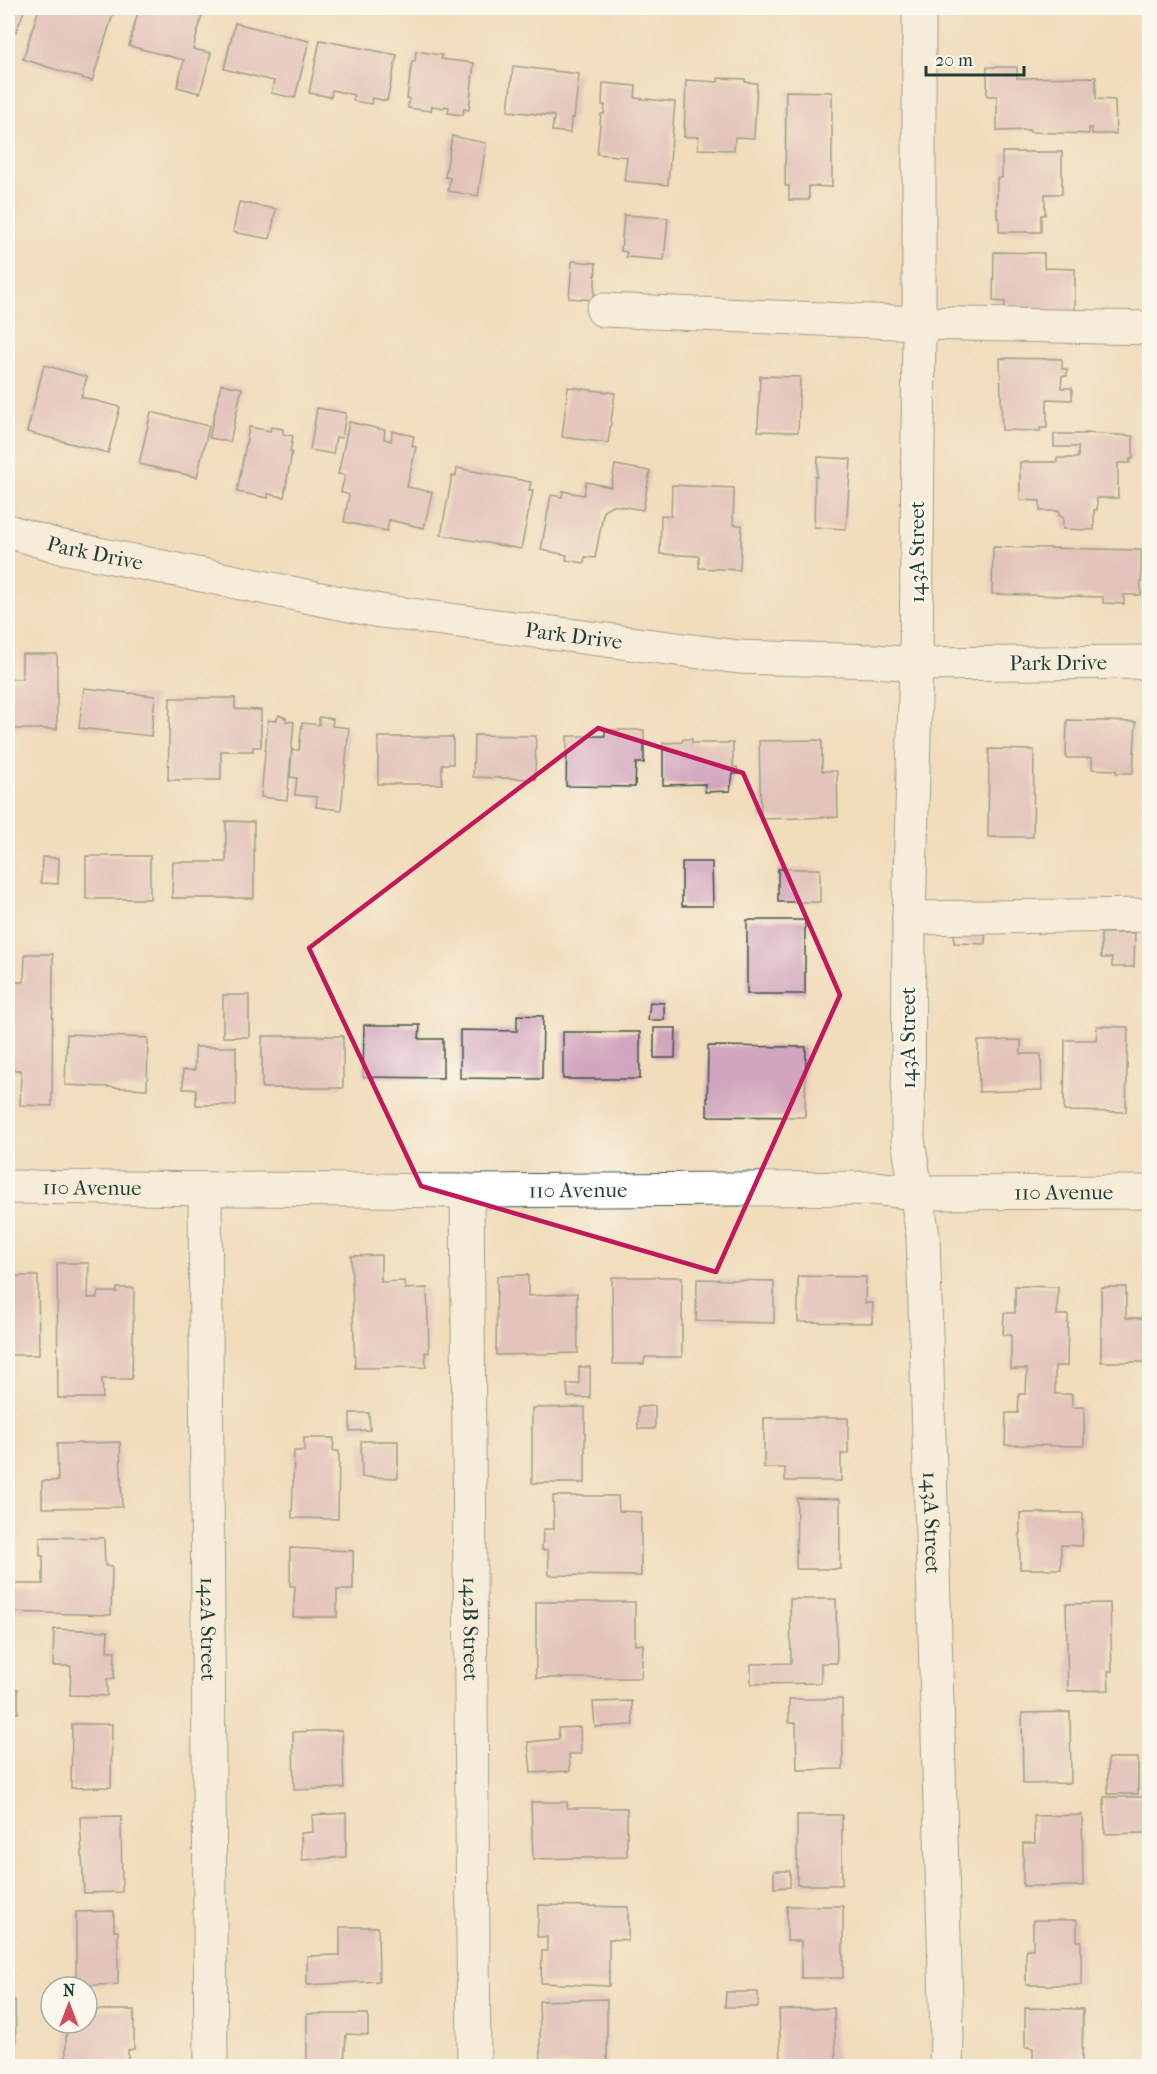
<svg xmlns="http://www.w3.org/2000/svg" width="1157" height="2074" font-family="'IM FELL French Canon',serif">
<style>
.building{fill:#d1a5bd}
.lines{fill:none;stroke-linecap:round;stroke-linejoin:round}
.minor-casing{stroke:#3e5548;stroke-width:35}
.minor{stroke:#fff;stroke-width:33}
.marked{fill:none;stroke:#c2185b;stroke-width:4.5;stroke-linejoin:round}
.labels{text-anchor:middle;stroke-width:4.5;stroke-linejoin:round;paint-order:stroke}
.street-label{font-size:21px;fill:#1f3d34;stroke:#fbf7ec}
</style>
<rect width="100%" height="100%" fill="#fbf7ec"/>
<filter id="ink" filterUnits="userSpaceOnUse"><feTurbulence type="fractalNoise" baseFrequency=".0167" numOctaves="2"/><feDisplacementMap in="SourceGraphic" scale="12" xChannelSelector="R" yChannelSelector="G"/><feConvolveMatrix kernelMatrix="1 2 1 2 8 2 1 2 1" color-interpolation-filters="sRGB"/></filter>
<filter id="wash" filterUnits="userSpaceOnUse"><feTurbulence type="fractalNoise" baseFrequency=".008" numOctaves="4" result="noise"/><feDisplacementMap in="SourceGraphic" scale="24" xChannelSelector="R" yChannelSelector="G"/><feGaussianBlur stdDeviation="1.35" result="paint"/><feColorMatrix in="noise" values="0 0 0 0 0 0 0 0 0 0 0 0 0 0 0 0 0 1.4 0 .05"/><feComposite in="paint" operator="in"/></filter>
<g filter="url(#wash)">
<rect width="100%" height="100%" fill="#f1dcbb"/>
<g id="blocks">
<path class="building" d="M8,8H25L16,32L8,28Z
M39,8H115L92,81L23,59Z
M139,8H171L202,15L193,49L211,53L200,93L177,87L184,60L129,46Z
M235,23L309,41L295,98L271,93L274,81L224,69Z
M320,40L397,55L387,101L372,98L371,104L353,101L354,95L332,90L331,97L309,93Z
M416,51L442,55L441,59L474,63L469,110L464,109L463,115L448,113L449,107L445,106L444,108L432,106L431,111L408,108L409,99L407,98L412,61H415Z
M513,66L579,74L574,118H571L570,133L552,131L554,116L508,111Z
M987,67H1017V78L1096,77V99L1115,100L1116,134H1092V128H1089V134L1030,132V130L997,131V96H987Z
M718,78L745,79V82L757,83L754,138L735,137L734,150L698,149L699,137H684L686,80L718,82Z
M603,83L636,86L635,98L675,102L668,185L624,181L627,157L597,154L601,114H604L605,105H602Z
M786,91L832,92V187L809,186V200H789V186H785Z
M452,136L486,143L478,196L448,191L450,178L445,177Z
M1002,152H1062V194H1045V215H1041V232H999V218H997V178H1002Z
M239,202L276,209L270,239L233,232Z
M624,215L668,218L664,260L626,257L627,252L621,251Z
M994,252L1044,253V268L1075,269V314L1004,321L1005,302L993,301Z
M572,261L596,263L594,300L569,298Z
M1000,358L1062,359V369H1067V376H1062L1061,388H1072V400L1047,399V428H1040V431L1002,430Z
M44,365L87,377L81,397L120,407L108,453L27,432Z
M760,376L800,377L798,432L758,431Z
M221,384L242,388L230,442L209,438Z
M568,387L615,393L608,443L562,437Z
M317,408L346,413L342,438L336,437L333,454L310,450Z
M151,412L209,426L197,477L139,464Z
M349,422L385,430L384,439L391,441L392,431L414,436L412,446L416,447L407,487L432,492L424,528L389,520L387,531L344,522L349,495L341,492L345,475L338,474Z
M249,427L270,431L271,427L283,429V434L293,436L290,452H292L284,497L268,494V498L237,492Z
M1085,433L1133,436V459H1130V463H1118V498H1097V510H1094V530L1063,529V517L1059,516V511H1040V501L1020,500V462H1057V458H1078V447H1054V434H1085Z
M818,457L851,459L846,529L814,527L815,477H817Z
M615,465L650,471L643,510L612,505L604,510L595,558L585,557L584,563L566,560L567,555L541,550L551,495L562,497L563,491L584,495L586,482L611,487Z
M457,468L531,482L529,490H533L521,549L441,535L452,476H456Z
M672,485L734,488L733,525H742L740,570L699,568V556L660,554L661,515L671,516Z
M993,547L1141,550V595H1124V604L1103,603V597L992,594Z
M22,654H57V729H8V679H22Z
M84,688L155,696L151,736L79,728Z
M170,698H235V709L261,710V747H253V751H221V780H168Z
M279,715L286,718V721L294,722L287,800L261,797L268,720L276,721Z
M319,717L333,719L332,726L349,728L341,810L316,807L317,797L295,795L297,778L290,777L292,750H299L302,723L319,725Z
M1067,720L1136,722L1133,773H1116V770L1092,769V758H1066Z
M605,730H644V763H636L635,787L566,786L567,736H605Z
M474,735L536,736L535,779L473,777Z
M378,737H453V764H442V784H378Z
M683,739H692V743H733V768L737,767L738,774H733L730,791L705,792V784L663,785V743L682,742Z
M822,740V771H837L838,817L761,819L759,741Z
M989,749L1034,750L1033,837H988Z
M226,821L254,822V898H172L173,862H226Z
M86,856H150V899H86Z
M42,857L59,858L58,884L41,883Z
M682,862H712L713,906H682Z
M778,869H820V902H778Z
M747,920H805V994H747Z
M955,924L986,925L985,944L954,943Z
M1101,933H1135L1134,967H1112V958H1101Z
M25,954H53L52,1106L20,1105L21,1070H8V982H24Z
M223,995H249V1037H223Z
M650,1002L664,1003V1020H648Z
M517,1015L543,1016L542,1079L460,1078V1030L517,1031Z
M364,1025H420L419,1039H443V1078L363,1077Z
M1097,1026L1128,1027L1126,1112L1064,1111L1065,1040H1096Z
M654,1028H676L675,1058H654Z
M563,1032H640V1079H563Z
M67,1034L148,1038L147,1089L65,1085Z
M262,1036H343V1088H262Z
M1021,1040V1054H1041L1042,1090L979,1092L978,1041Z
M708,1046L806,1047L805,1117L707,1116Z
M195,1047H236V1105H196V1089H183V1070H195Z
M381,1255V1282L404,1281L405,1289L427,1288L429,1353L425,1352L426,1367L355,1368L351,1256Z
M57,1263H89L88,1298H97L98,1292H117V1288H134L132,1379H102L103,1398H58Z
M528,1275V1296L577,1293L578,1353L496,1355L497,1276Z
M8,1276H38L39,1355H8Z
M798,1276L866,1277L865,1303H873L872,1323L798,1322Z
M612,1277H682V1357H645L644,1364H613Z
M697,1279L774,1281V1323L696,1321Z
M1015,1286L1058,1287L1057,1315H1068L1067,1366H1055V1394H1072V1407H1084V1446L1005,1445L1006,1413H1018L1019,1394H1026L1027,1369H1011V1335H1003L1004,1313H1015Z
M1101,1287H1126V1318H1150V1362H1101Z
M579,1367H590V1398L568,1397L567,1384H579Z
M655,1406V1429H638V1407Z
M585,1407V1483H532V1408Z
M350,1413H369L370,1430L350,1431Z
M764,1418H848V1454H841V1481H785V1468H764Z
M304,1438H334L333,1451H339L338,1519L292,1518L294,1451H304Z
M361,1441H398V1478L362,1477Z
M120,1442L122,1507L42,1508V1481H58L57,1444Z
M553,1496H618L619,1511L641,1512V1576L549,1575L548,1550H542L543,1529H554Z
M797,1498L840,1499V1569H796Z
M1020,1513H1083L1082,1546L1061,1545V1569H1020Z
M40,1537L104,1538L105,1566H112L111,1615L8,1612V1584H43V1556H40Z
M290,1548L353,1551V1590H337V1617H293L295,1586H290Z
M790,1599H836L837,1663H821V1683L751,1684V1664L791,1663Z
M536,1602H635V1645L643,1644L641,1678H536Z
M1110,1603L1112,1671H1108L1109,1690L1068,1691L1066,1604Z
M54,1629L108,1631L107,1651H115L114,1679H107V1696L70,1695L71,1666H53Z
M8,1688L18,1689V1713H8Z
M789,1699H842L843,1769L797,1770L796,1723H789Z
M632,1701L633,1725L595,1727L593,1702Z
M1070,1712L1071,1783L1023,1784L1022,1713Z
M72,1724H112L111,1787L71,1788Z
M580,1727L581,1754H569L570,1771L531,1773L528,1742L559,1739L558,1728Z
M342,1730L344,1788L294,1790L293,1732Z
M1108,1758H1138V1794H1108Z
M1104,1797H1147V1833L1105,1834Z
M531,1802H567V1808H627V1857L533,1859Z
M346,1813V1857L302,1860L301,1833L313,1832L312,1815Z
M797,1815H842V1885H797Z
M1082,1815L1083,1886H1023V1843H1035L1034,1816Z
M121,1816L122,1892L84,1893L80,1817Z
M774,1871H790V1887L774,1888Z
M539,1905L628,1907V1940L609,1939V1986L541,1983L542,1951H547V1937H537Z
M787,1906H843V1978H801V1941H787Z
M114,1911V1931H118V1984L76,1986V1912Z
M1033,1920H1077V1941H1081V1985H1026V1949H1033Z
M340,1927H378L379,1981L307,1985V1956L340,1955Z
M726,1992H758V2007H725Z
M607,1999V2063L541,2065L539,2001Z
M8,2000H15L16,2044H8Z
M834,2008L836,2066H781L779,2010Z
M1025,2008L1083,2009L1082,2066H1033V2048L1025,2047Z
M87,2010H134V2049L128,2050V2066H66V2023H87Z
M307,2014H368V2035L346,2034L344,2066L307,2065Z"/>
</g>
</g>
<g filter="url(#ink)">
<use href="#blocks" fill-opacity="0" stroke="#3e5548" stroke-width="1.5"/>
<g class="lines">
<defs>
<g id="minor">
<path id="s1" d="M919,8V323L916,664L909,918L908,1140L923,1236L947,2037L946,2066"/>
<path d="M603,310L919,323L1150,328"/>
<path id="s2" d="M8,531L58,546L380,611L739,657L875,661L916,664L1150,662"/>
<path d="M909,918L1150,915"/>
<path id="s3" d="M8,1187L467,1191L874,1188L917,1193L1150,1192"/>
<path id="s4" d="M205,1189L211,2066"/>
<path id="s5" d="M467,1191L474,2066"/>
</g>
</defs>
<use href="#minor" class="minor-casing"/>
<use href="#minor" class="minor"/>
</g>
</g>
<path d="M0 0H1157V2074H0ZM598,728L743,773L840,995L716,1272L421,1186L309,948Z" fill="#f1dcbb" fill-opacity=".55" fill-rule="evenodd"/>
<path class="marked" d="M598,728L743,773L840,995L716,1272L421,1186L309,948Z"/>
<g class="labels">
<g class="street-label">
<text transform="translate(917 552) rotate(-90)" y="7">143A Street</text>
<text dy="7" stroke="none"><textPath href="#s2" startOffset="90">Park Drive</textPath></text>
<text dy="7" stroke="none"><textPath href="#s2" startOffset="576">Park Drive</textPath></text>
<text dy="7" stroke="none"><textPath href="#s2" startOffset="1062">Park Drive</textPath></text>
<text transform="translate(908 1038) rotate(-90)" y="7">143A Street</text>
<text dy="7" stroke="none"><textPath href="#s3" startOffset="84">110 Avenue</textPath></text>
<text dy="7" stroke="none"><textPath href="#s3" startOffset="570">110 Avenue</textPath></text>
<text dy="7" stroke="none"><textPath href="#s3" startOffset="1056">110 Avenue</textPath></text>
<text dy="7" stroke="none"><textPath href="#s1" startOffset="1516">143A Street</textPath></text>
<text dy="7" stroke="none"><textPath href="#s4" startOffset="440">142A Street</textPath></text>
<text dy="7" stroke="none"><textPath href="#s5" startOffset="438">142B Street</textPath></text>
</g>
</g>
<rect width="1157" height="2074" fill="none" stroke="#fbf7ec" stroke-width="30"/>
<g transform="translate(69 2005)"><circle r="28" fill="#fbf7ec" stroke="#a3ada2" stroke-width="1.5"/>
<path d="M0-4.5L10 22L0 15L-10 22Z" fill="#d1495b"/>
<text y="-9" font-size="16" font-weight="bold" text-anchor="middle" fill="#1f3d34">N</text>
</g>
<path d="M926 66v9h98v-9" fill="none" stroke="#1f3d34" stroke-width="3"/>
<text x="935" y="66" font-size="18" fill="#1f3d34" stroke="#fbf7ec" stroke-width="4.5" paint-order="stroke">20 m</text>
</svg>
